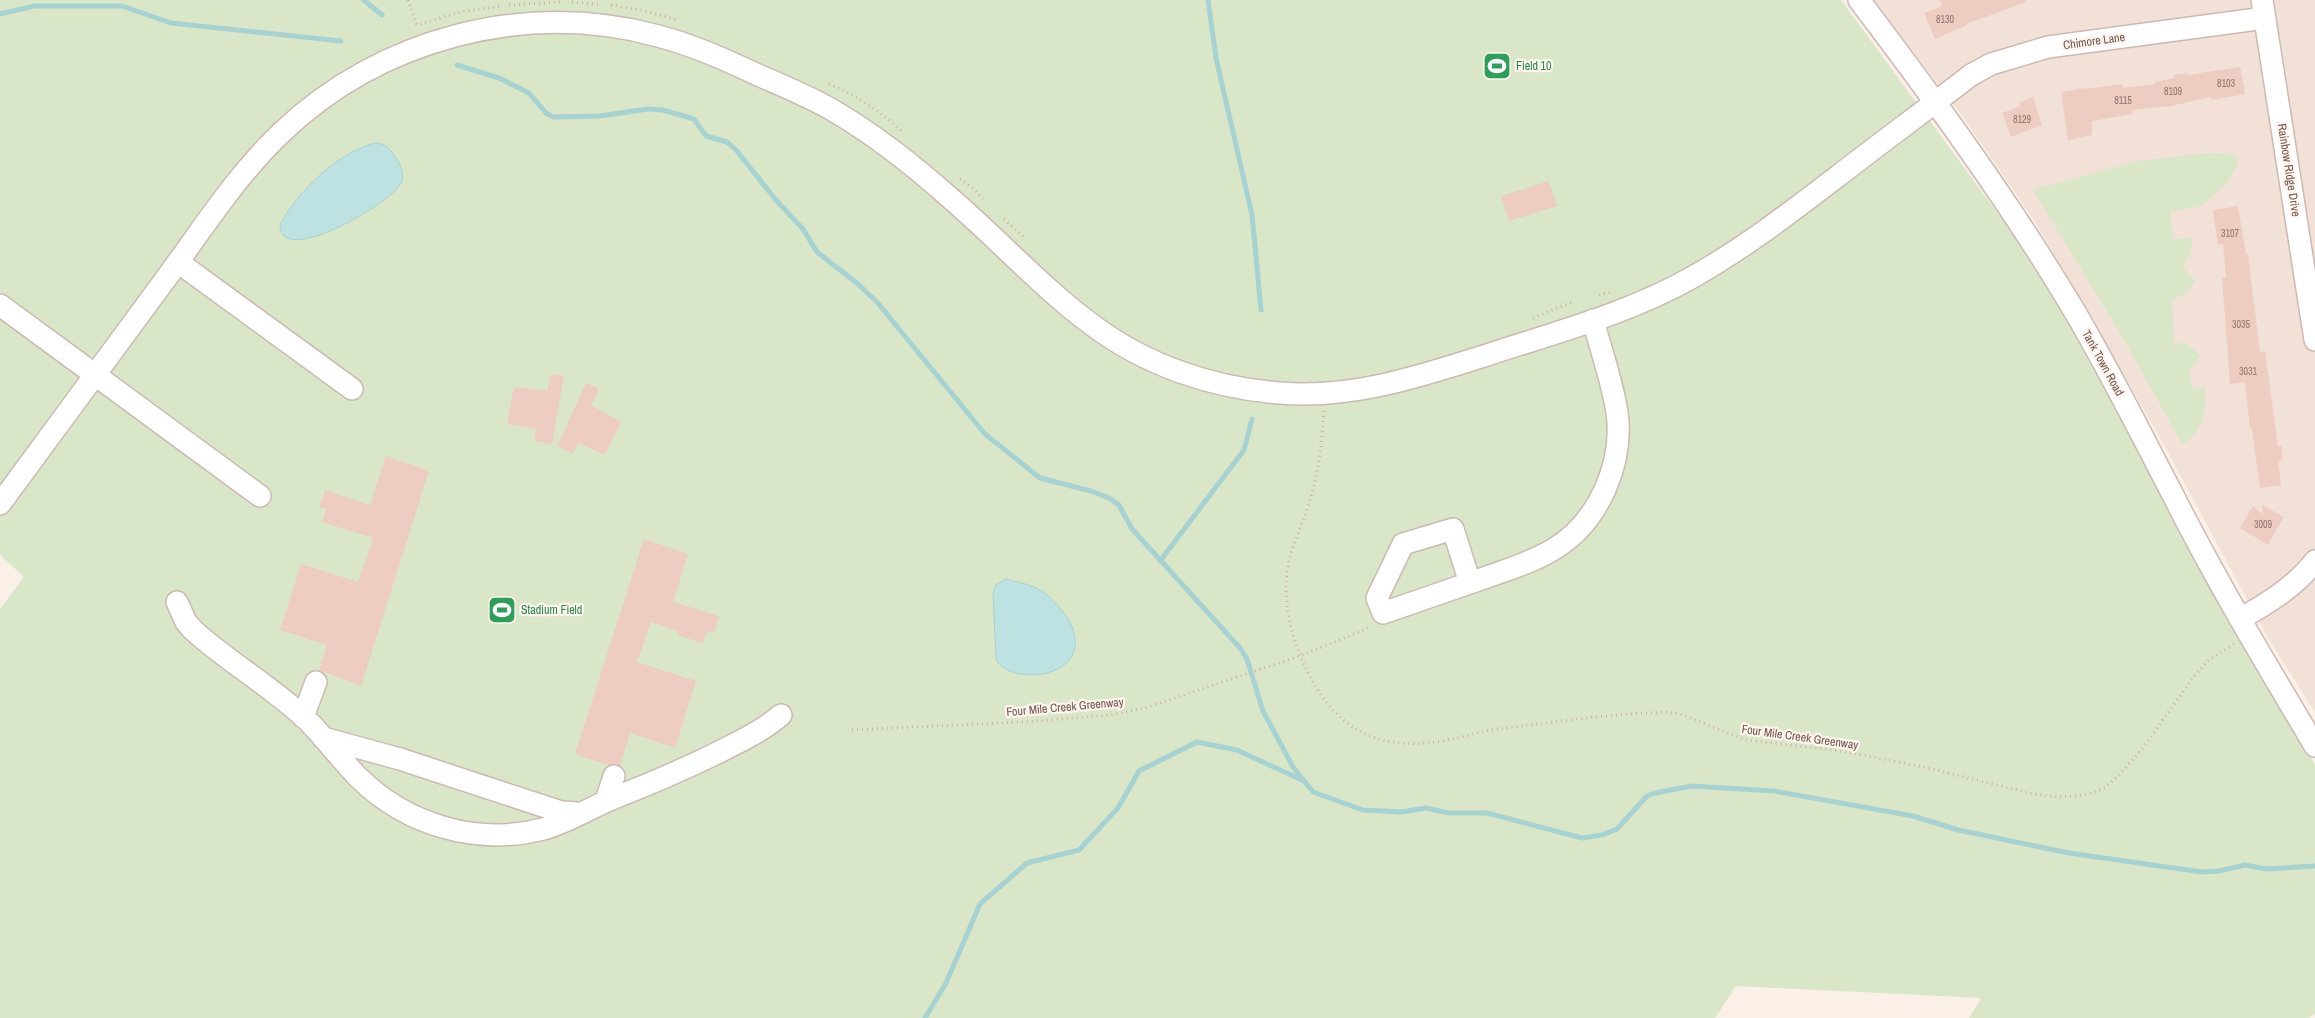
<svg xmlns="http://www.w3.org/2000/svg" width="2315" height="1018" font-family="'Archivo Narrow',sans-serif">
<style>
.residential{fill:#f1e1d7}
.green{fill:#d9e6c8}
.water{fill:#bee2e1;stroke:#a6d2d2}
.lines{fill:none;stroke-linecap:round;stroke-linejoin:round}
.stream{stroke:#a6d2d2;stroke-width:5}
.building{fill:#edccc2}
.minor-casing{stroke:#cdb9b2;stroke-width:24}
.path{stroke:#d1afa6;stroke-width:3;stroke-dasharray:1 4;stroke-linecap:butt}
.minor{stroke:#fff;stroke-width:21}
.labels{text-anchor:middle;stroke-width:4.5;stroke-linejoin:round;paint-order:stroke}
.number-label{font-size:10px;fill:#90736c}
.street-label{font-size:12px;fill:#71554f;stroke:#fdf5ee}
.leisure-label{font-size:12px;fill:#27864d;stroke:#fdf5ee;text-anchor:start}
</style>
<rect width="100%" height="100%" fill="#faf0e8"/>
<path class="residential" d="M1874,0H2315V712L2269,640L2158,434L2034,220L1963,117Z"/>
<path class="green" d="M0,0H1841L2010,230L2062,311L2243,641L2315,765V1014L2308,1018H1969L1981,998L1736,986L1715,1018H0V609L24,577L0,555Z
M2208,153L2236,154L2238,164L2226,184L2201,206L2170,212L2173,239L2193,238L2190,254L2183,267L2195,281L2187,293L2172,300L2174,345L2185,342L2201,356L2189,372L2193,389L2205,386C2206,408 2204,434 2182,444L2119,331L2033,190L2137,161Z"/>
<path class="water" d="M376,143C385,143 391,150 396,158C401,165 405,175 401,183C393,202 280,269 280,225C296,193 339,151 376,143Z
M1005,579C1018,582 1034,585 1045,593C1055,602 1069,616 1073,629C1085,664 1049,679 1021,674C1012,673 1000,668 996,659L993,594L996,585Z"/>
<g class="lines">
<path class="stream" d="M364,0L382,15
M1208,0L1216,58L1252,215L1261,310
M0,14L34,6H122L171,23L341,41
M457,65L499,78L529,93L546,113L553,117L600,116L648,109L663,110L694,119L706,136L727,142L737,151L775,199L803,229L817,252L858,284L877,302L985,434L1040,478L1091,491L1109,498L1119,505L1132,529L1240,648L1247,659L1263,711L1293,767L1313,792L1363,810L1401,812L1426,808L1449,813H1487L1582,838L1602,835L1617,829L1647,796L1655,793L1692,786L1774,791L1913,816L1958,830L2069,853L2202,872L2219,871L2245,865L2266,869L2315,866
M1160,561L1244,450L1252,419
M925,1018L946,983L980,904L1027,863L1079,850L1118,808L1139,771L1197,742L1237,750L1302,780"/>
</g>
<path class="building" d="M1940,0H2026V2L1966,24L1967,25L1935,39L1924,13L1942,6Z
M2240,67L2245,94L2211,100V97L2171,106L2132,110L2133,114L2092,121V135L2068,140L2061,92L2085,88L2086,89L2122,84L2123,88L2155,84V82L2174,78V75L2187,73L2188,75Z
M2033,97L2042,125L2011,137L2002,113L2021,106L2019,103Z
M1549,181L1557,206L1509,221L1501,196Z
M2238,206L2246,254H2248L2260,352L2265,351L2278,446H2281L2283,460L2278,461L2281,485L2260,488L2252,429H2250L2245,382L2230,384L2222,277H2226L2223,244L2218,245L2213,210Z
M551,374L564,376L552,444L534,441L536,429L507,424L514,387L547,391Z
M586,383L599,389L591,405L621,422L605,455L578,443L573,454L557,446Z
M386,456L429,471L361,686L319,670L327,645L280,630L301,564L358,582L373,538L322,522L326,509L319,507L325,490L370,505Z
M2262,505L2284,517L2267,546V544L2240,528L2253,506L2263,515Z
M644,539L688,554L673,602L719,616L714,633L707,631L703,643L677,635L678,631L651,622L637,662L696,681L675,748L630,733L620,765H609L575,754Z"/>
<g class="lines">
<defs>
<path id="minor" d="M1859,0C1934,99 2008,200 2072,307C2109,369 2141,434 2174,497C2217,582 2266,664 2315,746
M2262,0L2315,340
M178,262L352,389
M0,305L260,496
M0,504C57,427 113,350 170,273C205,225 238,174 281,133C380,38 526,0 658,36C693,45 726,60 758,75C784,86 810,97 834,111C875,135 913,165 949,197C997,238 1040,286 1091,324C1145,365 1212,388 1280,393C1353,399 1421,376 1490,354C1557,332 1629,313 1691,278C1743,249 1791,212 1838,176C1882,142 1927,109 1971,75L1991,64L2048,47L2265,18
M1470,583L1453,529L1403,544L1377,598L1383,613C1418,601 1453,589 1487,577C1509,569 1533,562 1554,549C1599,522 1624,463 1617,412C1612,381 1601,350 1593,320
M177,602L186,622L193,630C229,663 273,687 308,721C326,739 341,760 359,778C407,825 477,846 543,829C570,822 594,805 619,796C652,783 682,770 713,755C737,743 761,732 781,715
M2240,619C2268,603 2295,587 2315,561
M303,717L316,682
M323,738L400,759L561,812L579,813
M606,801L614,776"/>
</defs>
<use href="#minor" class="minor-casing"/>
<path class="path" d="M408,0L417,25L460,12L501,6
M572,2L598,4
M509,5L560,2
M611,5L646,11L678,20
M829,84C856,95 881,112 903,132
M960,179L975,190L983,199
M1004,219L1025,238
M1599,295L1611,292
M1533,318L1572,302
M1324,411C1322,441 1319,471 1310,500C1303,525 1290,547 1287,572C1283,604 1293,643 1307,671C1339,735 1384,753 1453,739C1468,736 1482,731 1498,729C1553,722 1610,714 1666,712L1680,714L1746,740L1841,751L1924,767L2033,794L2059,797L2085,795L2105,788L2117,777L2143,748L2195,675L2209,660L2234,644
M852,730L1038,721L1109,715L1145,708L1300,656L1371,627"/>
<use href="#minor" class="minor"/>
</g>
<defs>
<symbol id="stadium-square" viewBox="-11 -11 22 22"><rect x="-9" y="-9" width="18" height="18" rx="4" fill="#2e9e5b" stroke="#fdf5ee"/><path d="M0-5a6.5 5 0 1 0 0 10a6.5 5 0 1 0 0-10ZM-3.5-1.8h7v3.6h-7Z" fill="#fff"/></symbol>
</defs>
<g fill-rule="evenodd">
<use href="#stadium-square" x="1481" y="50" width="32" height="32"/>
<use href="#stadium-square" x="486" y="594" width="32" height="32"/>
</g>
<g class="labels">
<g class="number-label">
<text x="1945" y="23">8130</text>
<text x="2226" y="87">8103</text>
<text x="2173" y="95">8109</text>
<text x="2123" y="104">8115</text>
<text x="2022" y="123">8129</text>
<text x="2230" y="237">3107</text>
<text x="2241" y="328">3035</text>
<text x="2248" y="375">3031</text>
<text x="2263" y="528">3009</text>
</g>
<g class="street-label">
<text transform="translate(2094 41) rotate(-8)" y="4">Chimore Lane</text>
<text transform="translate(2289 170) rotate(81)" y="4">Rainbow Ridge Drive</text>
<text transform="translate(2103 363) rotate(61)" y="4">Tank Town Road</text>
<text transform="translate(1065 707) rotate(-5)" y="4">Four Mile Creek Greenway</text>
<text transform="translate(1800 737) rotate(8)" y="4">Four Mile Creek Greenway</text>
</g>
<g class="leisure-label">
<text x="1516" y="70">Field 10</text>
<text x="521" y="614">Stadium Field</text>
</g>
</g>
</svg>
